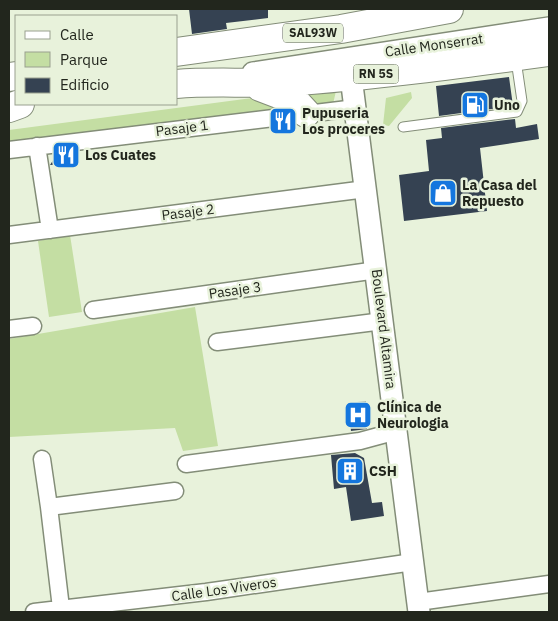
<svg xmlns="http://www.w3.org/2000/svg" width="558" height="621" font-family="'IBM Plex Sans',sans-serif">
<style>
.green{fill:#c4dea3}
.building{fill:#354252}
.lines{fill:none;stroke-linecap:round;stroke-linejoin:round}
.service-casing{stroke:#838d78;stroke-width:11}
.minor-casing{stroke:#838d78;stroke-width:19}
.tertiary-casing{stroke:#838d78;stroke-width:24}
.trunk-casing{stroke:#838d78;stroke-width:30}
.service{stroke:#fff;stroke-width:9}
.minor{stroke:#fff;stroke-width:16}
.tertiary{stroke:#fff;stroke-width:21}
.trunk{stroke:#fff;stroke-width:28}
.labels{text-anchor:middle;stroke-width:5;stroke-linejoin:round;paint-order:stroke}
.shield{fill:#e8f2db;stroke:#5d6356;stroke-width:1}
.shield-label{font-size:12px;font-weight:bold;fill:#22261d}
.street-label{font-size:14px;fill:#22261d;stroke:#e8f2db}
.poi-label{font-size:14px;font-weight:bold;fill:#22261d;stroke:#e8f2db;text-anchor:start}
</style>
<rect width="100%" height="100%" fill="#e8f2db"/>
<path class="green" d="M336,91L333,104L318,106L297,94Z
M411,92L412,98L389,126L383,125L386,98Z
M259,97L287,109L9,144V130Z
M70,235L82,312L49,317L38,241Z
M195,307L218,446L183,451L175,428L9,437V339Z"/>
<path class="building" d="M189,9H268V18L226,23L227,29L192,34Z
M509,77L513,106L439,116L436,86Z
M515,119L516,128L537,124L539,139L480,148L487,211L404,221L399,175L429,171L426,140L442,138L441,128Z
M75,152L76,164L50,165L57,154Z
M366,401L367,429L351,431L348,403Z
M355,453L364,458L372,503L382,502L384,516L351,521L346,487L334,489L331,455Z"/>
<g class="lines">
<defs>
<path id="service" d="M403,127L517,112L522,101L516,60"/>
<path id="minor" d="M37,146L50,230
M9,150L356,108
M9,235L366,189
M93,310L377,270
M9,329L33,326
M217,342L383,321
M42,459L49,507
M186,464L360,441L397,431
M418,602L549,584
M61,608L49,507L175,491
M34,612L206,592L413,562"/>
<path id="tertiary" d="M253,73L549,28
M351,77L419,612"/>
<path id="trunk" d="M176,52L341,29L449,9
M9,77L16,76
M176,84C212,81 248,84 283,82C372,76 461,64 549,52
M260,87L294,100L306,113
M9,108L20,104"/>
</defs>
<use href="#service" class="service-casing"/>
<use href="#minor" class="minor-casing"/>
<use href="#tertiary" class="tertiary-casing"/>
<use href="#trunk" class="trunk-casing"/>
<use href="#service" class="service"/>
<use href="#minor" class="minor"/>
<use href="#tertiary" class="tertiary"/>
<use href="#trunk" class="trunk"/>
</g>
<defs>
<symbol id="fuel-square" viewBox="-11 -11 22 22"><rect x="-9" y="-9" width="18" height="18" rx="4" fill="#1476de" stroke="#e8f2db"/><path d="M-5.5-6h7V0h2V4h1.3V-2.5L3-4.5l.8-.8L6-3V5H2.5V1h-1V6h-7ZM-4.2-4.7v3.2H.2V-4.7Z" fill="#fff"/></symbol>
<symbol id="restaurant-square" viewBox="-11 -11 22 22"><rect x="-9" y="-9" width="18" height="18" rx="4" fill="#1476de" stroke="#e8f2db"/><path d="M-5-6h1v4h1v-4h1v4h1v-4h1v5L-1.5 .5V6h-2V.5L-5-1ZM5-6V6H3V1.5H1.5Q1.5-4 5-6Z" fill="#fff"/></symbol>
<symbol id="shop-square" viewBox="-11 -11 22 22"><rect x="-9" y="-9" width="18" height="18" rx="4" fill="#1476de" stroke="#e8f2db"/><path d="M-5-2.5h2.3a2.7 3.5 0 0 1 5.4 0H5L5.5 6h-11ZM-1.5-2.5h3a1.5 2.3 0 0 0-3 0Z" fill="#fff"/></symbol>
<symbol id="hospital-square" viewBox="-11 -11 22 22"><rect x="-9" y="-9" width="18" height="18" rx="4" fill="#1476de" stroke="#e8f2db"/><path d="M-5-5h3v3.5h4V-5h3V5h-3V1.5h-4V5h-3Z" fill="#fff"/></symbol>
<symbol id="building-square" viewBox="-11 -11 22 22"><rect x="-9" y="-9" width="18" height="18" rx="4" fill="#1476de" stroke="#e8f2db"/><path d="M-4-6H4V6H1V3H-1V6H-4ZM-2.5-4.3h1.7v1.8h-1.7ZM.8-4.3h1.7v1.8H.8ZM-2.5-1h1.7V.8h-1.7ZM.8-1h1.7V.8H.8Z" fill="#fff"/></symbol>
</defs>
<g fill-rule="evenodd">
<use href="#fuel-square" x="459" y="89" width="32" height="32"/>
<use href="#restaurant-square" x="267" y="105" width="32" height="32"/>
<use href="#restaurant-square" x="50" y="139" width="32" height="32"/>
<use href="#shop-square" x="427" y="177" width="32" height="32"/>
<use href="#hospital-square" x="342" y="399" width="32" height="32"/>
<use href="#building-square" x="334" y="455" width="32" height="32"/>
</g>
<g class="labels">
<g class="shield">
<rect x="283" y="23.5" width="60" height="19" rx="4"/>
<rect x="353.5" y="64.5" width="45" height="19" rx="4"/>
</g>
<g class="shield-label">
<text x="313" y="37">SAL93W</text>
<text x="376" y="78">RN 5S</text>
</g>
<g class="street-label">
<text transform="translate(434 45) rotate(-8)" y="5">Calle Monserrat</text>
<text transform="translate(182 128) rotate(-7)" y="5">Pasaje 1</text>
<text transform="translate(188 212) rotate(-7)" y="5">Pasaje 2</text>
<text transform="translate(235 290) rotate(-8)" y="5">Pasaje 3</text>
<text transform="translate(384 329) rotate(83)" y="5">Boulevard Altamira</text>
<text transform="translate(224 589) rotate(-8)" y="5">Calle Los Viveros</text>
</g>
<g class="poi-label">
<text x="494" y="110">Uno</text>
<text x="302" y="118">Pupuseria<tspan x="302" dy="16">Los proceres</tspan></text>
<text x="85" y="160">Los Cuates</text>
<text x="462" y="190">La Casa del<tspan x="462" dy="16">Repuesto</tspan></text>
<text x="377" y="412">Clínica de<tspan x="377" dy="16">Neurologia</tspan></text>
<text x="369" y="476">CSH</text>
</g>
</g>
<rect width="558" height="621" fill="none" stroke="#22261d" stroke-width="20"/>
<rect x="15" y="15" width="162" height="90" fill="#e8f2db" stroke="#99a08f"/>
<rect x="25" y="31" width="25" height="8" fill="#ffffff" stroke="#99a08f"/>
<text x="60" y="40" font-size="15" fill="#22261d">Calle</text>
<rect x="25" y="52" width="25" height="15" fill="#c4dea3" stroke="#99a08f"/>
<text x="60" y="65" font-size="15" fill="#22261d">Parque</text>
<rect x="25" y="78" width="25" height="15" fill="#354252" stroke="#99a08f"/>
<text x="60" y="90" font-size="15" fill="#22261d">Edificio</text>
</svg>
